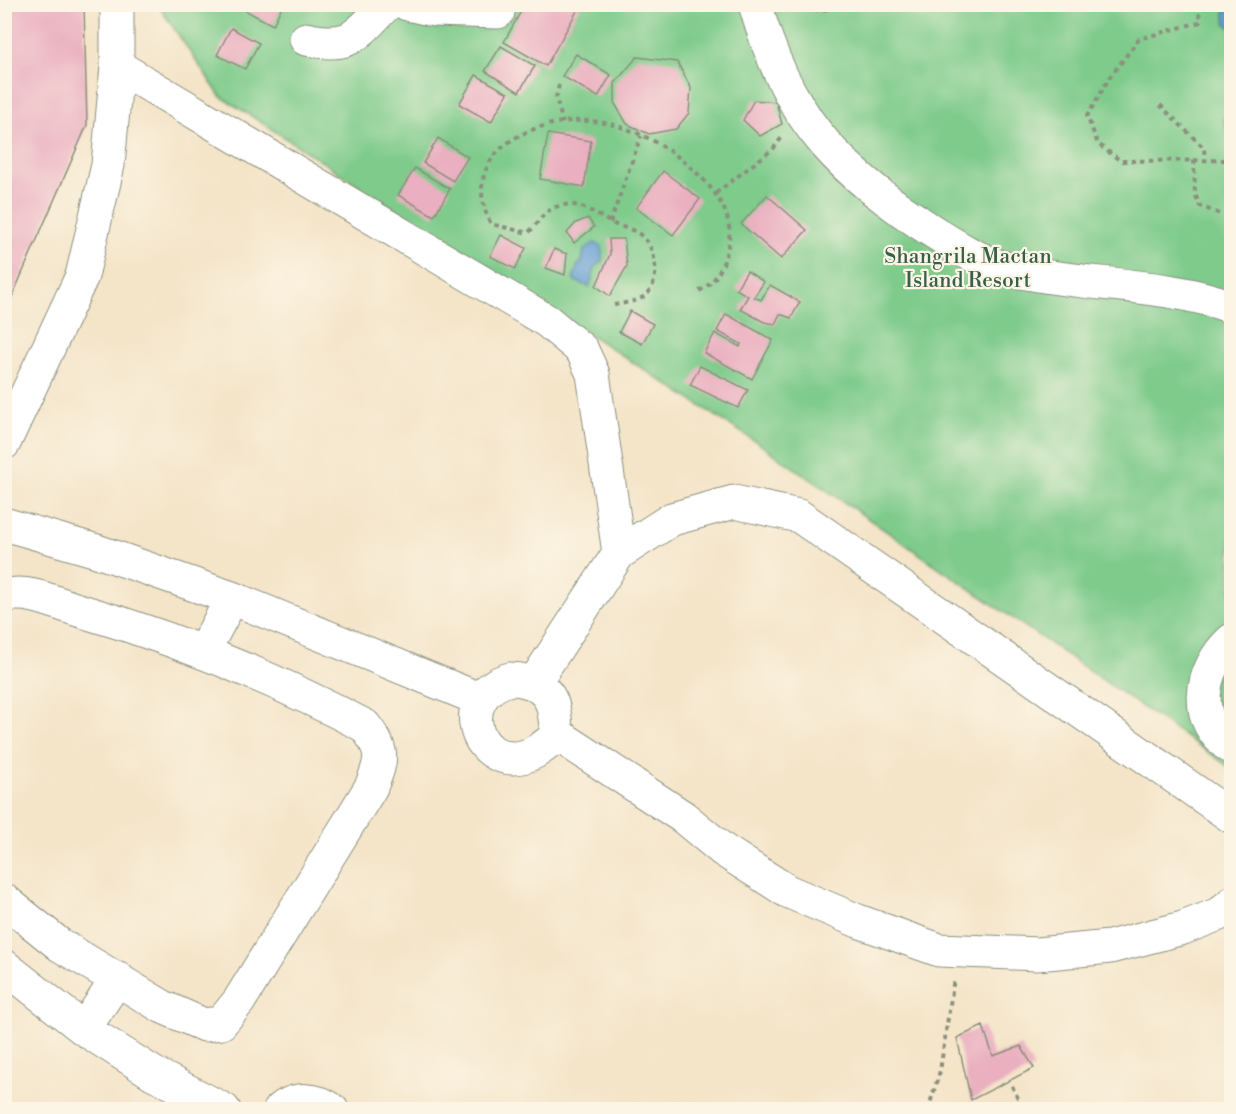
<svg xmlns="http://www.w3.org/2000/svg" width="1236" height="1114" font-family="'Libre Bodoni',serif">
<style>
.green{fill:#7ecb8b;stroke:#4e8460;stroke-width:1.5}
.water{fill:#649ed4;stroke:#426e84;stroke-width:1.5}
.building{fill:#eaafc0}
.lines{fill:none;stroke-linecap:round;stroke-linejoin:round}
.minor-casing{stroke:#8a907e;stroke-width:35}
.path{stroke:#8a907e;stroke-width:4;stroke-dasharray:4.5 4.5;stroke-linecap:butt}
.minor{stroke:#fff;stroke-width:33}
.labels{text-anchor:middle;stroke-width:4.5;stroke-linejoin:round;paint-order:stroke}
.park-label{font-size:21px;fill:#37604a;stroke:#fcf5e5}
</style>
<rect width="100%" height="100%" fill="#fcf5e5"/>
<filter id="ink" filterUnits="userSpaceOnUse"><feTurbulence type="fractalNoise" baseFrequency=".0167" numOctaves="2"/><feDisplacementMap in="SourceGraphic" scale="12" xChannelSelector="R" yChannelSelector="G"/><feConvolveMatrix kernelMatrix="1 2 1 2 8 2 1 2 1" color-interpolation-filters="sRGB"/></filter>
<filter id="wash" filterUnits="userSpaceOnUse"><feTurbulence type="fractalNoise" baseFrequency=".008" numOctaves="4" result="noise"/><feDisplacementMap in="SourceGraphic" scale="24" xChannelSelector="R" yChannelSelector="G"/><feGaussianBlur stdDeviation="1.35" result="paint"/><feColorMatrix in="noise" values="0 0 0 0 0 0 0 0 0 0 0 0 0 0 0 0 0 1.4 0 .05"/><feComposite in="paint" operator="in"/></filter>
<g filter="url(#wash)">
<rect width="100%" height="100%" fill="#f4e4c8"/>
<path class="green" d="M158,5H1231V768L755,441L220,96Z"/>
<path class="water" d="M1224,5H1231V28L1226,24Z
M1231,100V139L1224,120Z
M594,243L602,246V261L596,266L589,287L573,280L578,265L582,262L584,250Z"/>
<g id="blocks">
<path class="building" d="M4,4H84L87,125L4,315Z
M233,4H283L273,25Z
M525,4H581L546,66L504,42Z
M231,28L259,43L245,69L217,55Z
M501,46L535,66L519,92L485,71Z
M576,54L611,75L598,97L562,76Z
M637,57L677,62L691,88L689,113L676,129L649,134L627,124L615,104V83Z
M476,75L508,93L491,122L459,104Z
M754,100L776,102L782,124L760,136L743,120Z
M548,134L591,141L584,187L540,179Z
M438,138L468,157L453,181L423,163Z
M415,168L450,189L434,216L398,195Z
M663,171L700,199L673,235L636,208Z
M767,195L807,230L781,259L741,224Z
M588,218L594,227L574,243L567,233L576,223Z
M501,235L526,248L515,269L490,256Z
M609,239H624L627,266L610,296L596,286L610,254Z
M554,249L567,254L565,275L546,268Z
M747,271L764,282L754,297L761,300L770,285L800,302L791,318L780,314L775,324L764,322L740,309L748,296L736,289Z
M630,311L653,324L642,344L619,332Z
M726,314L773,340L752,379L704,353L715,333L740,347L741,344L717,331Z
M700,366L748,390L738,408L690,385Z
M983,1026L993,1056L1021,1046L1034,1068L971,1100L957,1038Z"/>
</g>
</g>
<g filter="url(#ink)">
<use href="#blocks" fill-opacity="0" stroke="#8a907e" stroke-width="1.5"/>
<g class="lines">
<defs>
<path id="minor" d="M407,4L434,10L498,12
M755,4C785,110 829,163 920,223C949,242 978,262 1012,270C1085,287 1159,281 1232,307
M306,39C352,49 356,35 387,4
M117,66L547,321L582,350L593,374L619,553
M4,443L82,276L108,165L117,66V4
M4,524L97,551L232,598L479,699
M4,596C26,589 54,602 75,609C175,638 273,678 365,726C384,751 383,758 371,787L239,1001L221,1023L204,1025L163,1007L60,945L4,900
M1232,640C1199,669 1191,722 1232,748
M203,652L232,598
M510,679C531,679 551,689 554,712C556,721 555,727 558,735C547,744 536,754 522,757C475,767 452,695 510,679Z
M534,683L619,553L672,519L734,502L799,516L1232,817
M558,735L683,817L723,850L787,891L858,921L939,950L1037,954L1110,947L1183,928L1219,914L1232,903
M4,966L84,1029L153,1073L224,1110
M84,1029L118,978
M280,1110C295,1097 317,1098 332,1110"/>
</defs>
<use href="#minor" class="minor-casing"/>
<path class="path" d="M797,4C811,11 824,13 839,4
M1199,4L1200,22L1139,39L1110,77L1087,116L1098,144L1121,161L1232,160
M559,85L556,98L563,123
M1160,105L1204,148L1205,160
M1194,160L1195,194L1200,206L1220,214
M716,193L773,149L783,136
M610,223L641,136
M614,305C624,303 636,302 645,296C661,283 657,250 643,237C634,228 620,228 610,222C595,214 578,200 559,206C543,210 539,223 528,233L491,224C454,152 538,113 599,122C638,128 674,150 701,177C719,196 732,215 729,241C725,264 718,282 697,292
M1012,1086L1020,1102L1013,1110
M928,1110L940,1071L954,978"/>
<use href="#minor" class="minor"/>
</g>
</g>
<g class="labels">
<g class="park-label">
<text x="968" y="263">Shangrila Mactan<tspan x="968" dy="24">Island Resort</tspan></text>
</g>
</g>
<rect width="1236" height="1114" fill="none" stroke="#fcf5e5" stroke-width="24"/>
</svg>
